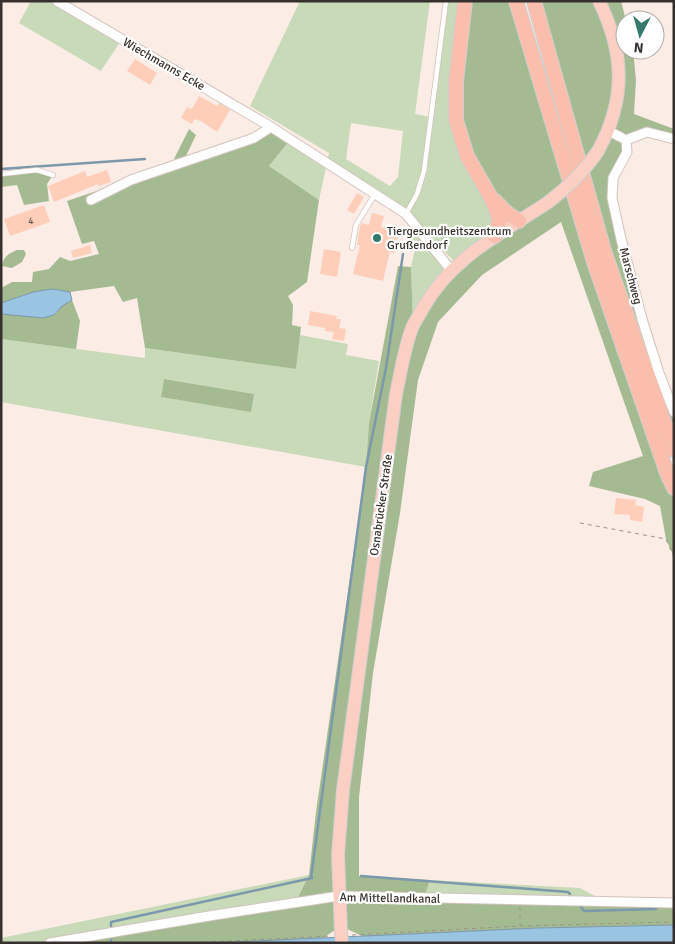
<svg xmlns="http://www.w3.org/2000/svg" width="675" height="944" font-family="Signika,sans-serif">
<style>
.green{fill:#c8dab8;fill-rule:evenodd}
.forest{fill:#a4ba90}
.water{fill:#99c4e2;stroke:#7b98ac}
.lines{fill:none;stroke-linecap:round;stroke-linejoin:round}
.stream{stroke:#7b98ac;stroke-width:2.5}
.building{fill:#ffceb8}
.service-casing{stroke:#d2c3bd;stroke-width:6}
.minor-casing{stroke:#d2c3bd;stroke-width:11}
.primary-casing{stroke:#cfcecd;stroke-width:14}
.trunk-casing{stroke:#cfcecd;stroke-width:16}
.path{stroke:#9c928c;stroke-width:1;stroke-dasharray:4 4;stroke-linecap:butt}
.service{stroke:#fff;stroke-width:4.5}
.minor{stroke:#fff;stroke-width:9}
.primary{stroke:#fbcfc1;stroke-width:12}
.trunk{stroke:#fabfac;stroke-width:14}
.primary-bridge-casing{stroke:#cfcecd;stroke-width:14;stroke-linecap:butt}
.primary-bridge{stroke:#fbcfc1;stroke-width:12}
.poi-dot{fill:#367a6e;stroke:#fff;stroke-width:2}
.labels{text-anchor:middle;stroke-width:4.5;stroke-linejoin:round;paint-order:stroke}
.number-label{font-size:10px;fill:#685850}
.street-label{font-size:12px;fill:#36312e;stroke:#fff}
.poi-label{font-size:12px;fill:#36312e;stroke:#fff;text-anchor:start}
</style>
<rect width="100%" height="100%" fill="#fbece5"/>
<path class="green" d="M31,1H50L120,42L101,71L19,23Z
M300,1H430L415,114L431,117L444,1H462L495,217L491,232L454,261L411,218L451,270L413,326L411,267L415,249L406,214L327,163L319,200L269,166L291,139L327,162L329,153L250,106ZM351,123L403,131L398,177L390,186L346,159Z
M300,335L348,344L346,355L379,361L369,423L366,467L1,402V339L145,358V348L296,369ZM164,379L253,394L251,411L161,397Z
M309,875L295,903L50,943H1V938Z
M430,880L580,888L604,901L424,899Z"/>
<path class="forest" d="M468,1H516L674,488V557L666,539L660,506L645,499L589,486L593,472L643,456L561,222L482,275L438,322L418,380L400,513L373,673L359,797V876L430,880L424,898L674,903V925L538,928L364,937L341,926L323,938L213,943H50L295,903L309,875L316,812L366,467L369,423L398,266L411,267L413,324L430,298L519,217L503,206L482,178L460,121Z
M534,1H621L626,20H625V50H633L636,80L634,114L674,129V139L647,132L626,140L627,152L613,178L621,239L674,412V450L581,184Z
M271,127L291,139L269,166L319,200L307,282L288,296L293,305L292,325L301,327L296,369L145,348L137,298L123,302L114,286L70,292L52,289L33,292L1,303V288L12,282H32L33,272L49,269L60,257L70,261L99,254L94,241L82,244L67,201L197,157Z
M189,129L196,135L185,158L174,159Z
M37,170L53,175L47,184L49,201L24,205L17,185L1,187V174Z
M17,250H24L26,254L22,262L12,268L2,266C4,256 8,254 17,250Z
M72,300L80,321L76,349L1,339V314L54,315L62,306Z
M164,379L254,394L251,412L161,397Z"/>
<path class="water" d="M52,289L70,292L72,300L62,306L54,315L43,318L1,314V303L33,292Z
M674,925V943H213L538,928Z"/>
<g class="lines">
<path class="stream" d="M1,169L145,159
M361,876L568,892L570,894
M311,878L366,467L386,368L403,254
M581,907L584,911L656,909
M111,926V922L312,878
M111,943V940"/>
</g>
<path class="building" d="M135,59L157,73L150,85L127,71Z
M199,96L217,106L219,103L230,110L217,132L201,121L194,119L192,124L181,118L187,107L192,109Z
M107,170L111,182L98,186V184L54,202L48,186L85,171L87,177Z
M357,193L364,197L354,214L347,210Z
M44,205L50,222L10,236L4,219Z
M372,213L384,216L381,227L399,231L394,253L390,252L383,281L353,274L360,245H357L360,226L362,223L369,225Z
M90,245L92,253L73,258L71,251Z
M324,249L341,252L337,277L320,274Z
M310,311L337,316L336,319H341L339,328L346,329L344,341L332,339L334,332L325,331V328L308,325Z
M616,498L636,500L635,505L644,507L642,522L630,520V515L614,514Z"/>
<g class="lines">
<defs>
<path id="service" d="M1,174L37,170L53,175
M406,214L417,194L424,171L446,1
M352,248L356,225L375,194"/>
<path id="minor" d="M57,1L271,127L406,214L451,270
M609,131L626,140L647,132L674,139
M626,140L627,152L613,178L612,198L621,239L642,319L659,373L674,412
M91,200L131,180L254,138L271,127
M50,943L215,915L339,896L674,903"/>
<path id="primary" d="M598,151C626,99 625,54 599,1
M341,932L338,855L343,790L396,394C401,372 404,349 412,328C415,321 420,314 423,308C452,257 500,234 547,203"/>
<path id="trunk" d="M465,1L456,81V120L467,156L490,196L497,212L499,221L495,236
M516,1L595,265L667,473L674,488
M534,1L604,251L674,450
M494,200L507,213L519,221"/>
</defs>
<use href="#service" class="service-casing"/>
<use href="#minor" class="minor-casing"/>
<use href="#primary" class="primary-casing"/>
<use href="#trunk" class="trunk-casing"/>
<path class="path" d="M580,523L666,539L674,557
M520,907V926
M352,935L520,926L674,922
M188,943L331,936"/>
<use href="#service" class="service"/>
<use href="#minor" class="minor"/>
<use href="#primary" class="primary"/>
<use href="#trunk" class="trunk"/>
<defs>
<path id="primary-bridge" d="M547,203C568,187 583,173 598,151
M341,932L342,943"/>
</defs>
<use href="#primary-bridge" class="primary-bridge-casing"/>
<use href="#primary-bridge" class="primary-bridge"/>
</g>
<circle class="poi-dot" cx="377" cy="238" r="5"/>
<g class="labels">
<g class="number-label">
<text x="31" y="224">4</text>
</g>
<g class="street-label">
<text transform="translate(164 64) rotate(30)" y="4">Wiechmanns Ecke</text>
<text transform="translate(631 276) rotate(75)" y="4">Marschweg</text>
<text transform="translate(381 505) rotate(-82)" y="4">Osnabrücker Straße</text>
<text transform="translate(390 898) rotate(1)" y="4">Am Mittellandkanal</text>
</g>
<g class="poi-label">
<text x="387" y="235">Tiergesundheitszentrum<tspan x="387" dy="14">Grußendorf</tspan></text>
</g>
</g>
<rect width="675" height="944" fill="none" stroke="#36312e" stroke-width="5"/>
<g transform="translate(640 35) rotate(186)"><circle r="24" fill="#ffffff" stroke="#afadab"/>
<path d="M0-4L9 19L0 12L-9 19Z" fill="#367a6e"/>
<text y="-8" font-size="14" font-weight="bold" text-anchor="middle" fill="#36312e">N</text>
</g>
</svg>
